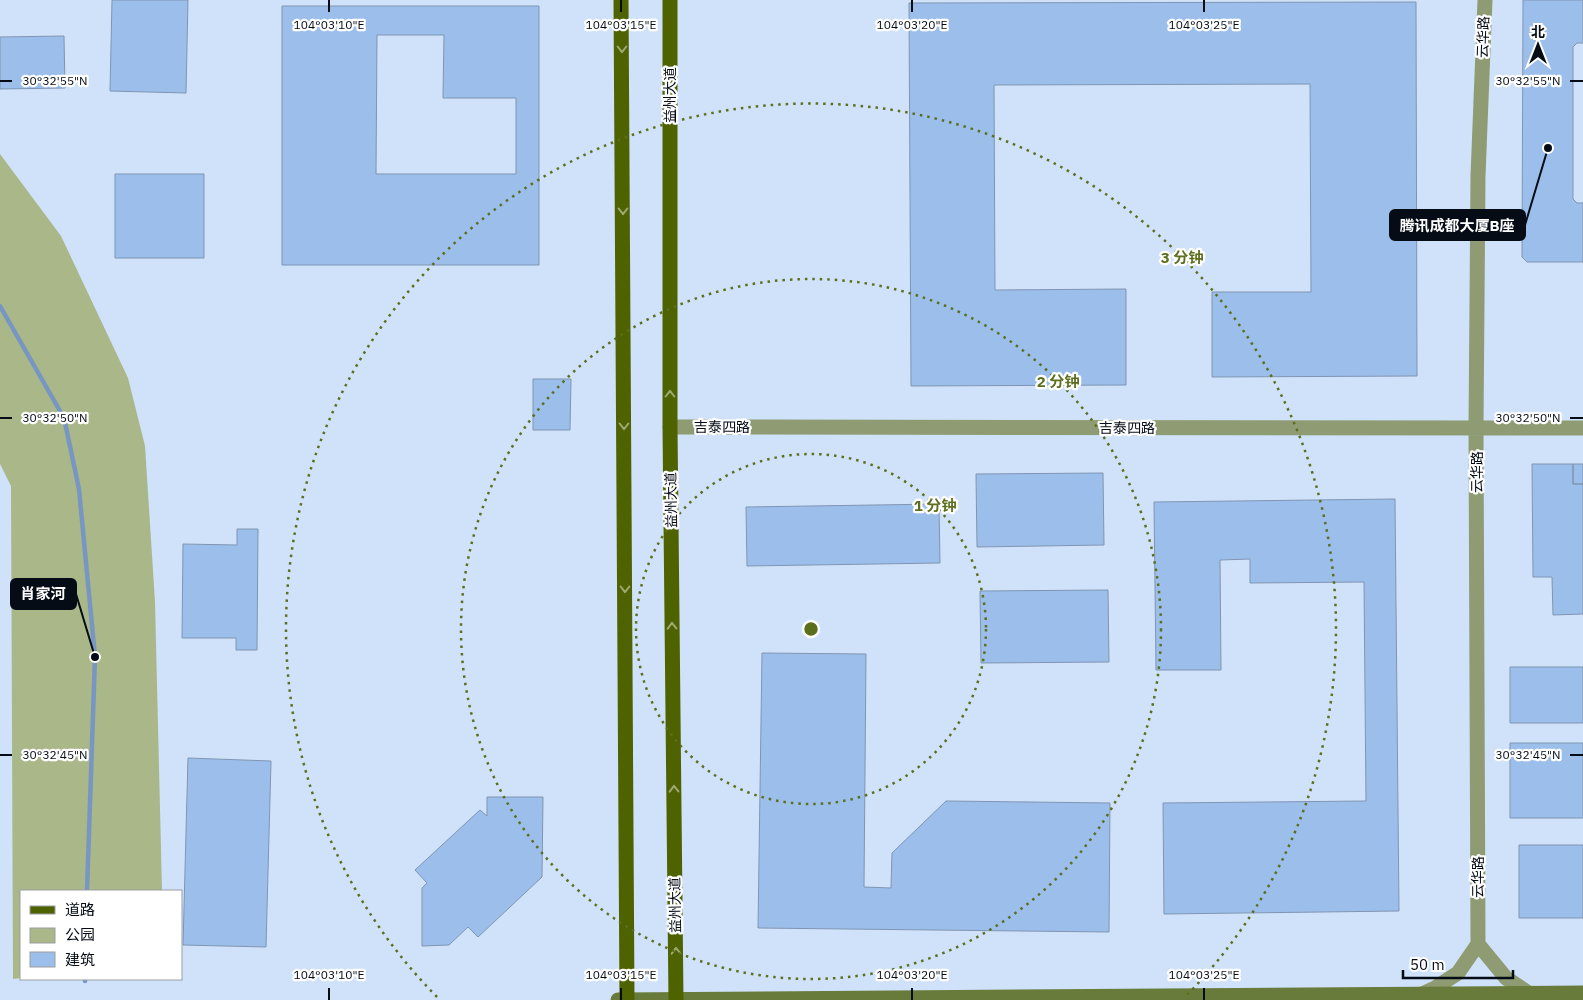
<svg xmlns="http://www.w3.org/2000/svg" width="1583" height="1000" font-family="'IBM Plex Sans','Noto Sans SC',sans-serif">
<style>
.green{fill:#a9b789}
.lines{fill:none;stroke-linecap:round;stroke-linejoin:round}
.stream{stroke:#7797c2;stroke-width:4.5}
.building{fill:#9cbeeb;stroke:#8095b1;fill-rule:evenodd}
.street{stroke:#8f9c73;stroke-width:15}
.secondary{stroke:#697b3b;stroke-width:15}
.primary{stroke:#4f6200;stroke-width:15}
.oneway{stroke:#9ea973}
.ticks{fill:none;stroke:#050c15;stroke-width:2}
.ring{fill:none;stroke:#5b6f1d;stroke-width:2.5;stroke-dasharray:2.5 5}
.labels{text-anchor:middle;stroke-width:4.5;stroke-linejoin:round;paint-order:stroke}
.street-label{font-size:14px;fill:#050c15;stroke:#fff}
.ticks-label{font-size:12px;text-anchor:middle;fill:#050c15;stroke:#fff;stroke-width:4.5;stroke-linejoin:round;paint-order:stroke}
.centre{fill:#5b6f1d;stroke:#fff;stroke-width:2.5}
.ring-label{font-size:15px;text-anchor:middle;font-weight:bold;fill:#5b6f1d;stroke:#fff;stroke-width:4.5;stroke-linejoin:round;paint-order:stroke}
.leader{fill:none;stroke:#050c15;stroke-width:2}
.callout-dot{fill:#050c15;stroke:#fff;stroke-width:2}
.callout{fill:#050c15;stroke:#050c15;stroke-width:2}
.callout-label{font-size:15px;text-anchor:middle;font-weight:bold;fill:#fff}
</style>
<rect width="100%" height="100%" fill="#cfe2fa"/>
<path class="green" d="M0,154L61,236L128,378L145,446L155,602L162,891H21V978L13,979L11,486L0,464Z"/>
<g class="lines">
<path class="stream" d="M0,306L64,418L79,489L95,657L87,891
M85,979V981"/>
</g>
<path class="building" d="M112,0H188L186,93L110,91Z
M1523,0H1583V43H1577L1573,47V199L1577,203H1583V262H1527L1522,257Z
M1416,2L1417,376L1212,377V292H1311L1310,84L994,85L995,290L1126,289V385L911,386L909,3Z
M282,6H539V265H282ZM377,35H444L443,98H516V174H376Z
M64,36L65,88L0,89V37Z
M115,174H204V258H115Z
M533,379H571L570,430H533Z
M1532,464H1573V484H1583V614L1553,615L1552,577H1533Z
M1573,464H1583V484H1573Z
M1103,473L1104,545L977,547L976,474Z
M1395,499L1399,911L1164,914L1163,803L1366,801L1364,582L1250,583V559L1220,560L1221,670H1156L1154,502Z
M939,504L940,563L747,566L746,507Z
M237,529H258L257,650H236V638H182L183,544L237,545Z
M1108,590L1109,662L981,663L980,591Z
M762,653L866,654L864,887L891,888L892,853L946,801L1110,803L1109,932L758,928Z
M1510,667H1583V723H1510Z
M1510,743H1583V818H1510Z
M188,758L271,761L266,947L183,945Z
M487,797H543L542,877L478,937L468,927L449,945L422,946V888L427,883L415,870L480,810L487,816Z
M1519,845H1583V918H1519Z"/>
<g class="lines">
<path class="street" d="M670,427L1583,428
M1478,944L1476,428L1478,176L1485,0
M1422,994L1435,988L1458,973L1478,944L1506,978L1530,994"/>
<path class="secondary" d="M618,1000L1583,993"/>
<path class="primary" d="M621,0L627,1000
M670,0V427L676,1000"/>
</g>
<defs><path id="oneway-chevron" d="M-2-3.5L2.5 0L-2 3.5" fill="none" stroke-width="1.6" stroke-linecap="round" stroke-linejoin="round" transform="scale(1.25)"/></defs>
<g class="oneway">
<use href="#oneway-chevron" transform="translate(622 49) rotate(90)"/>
<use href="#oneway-chevron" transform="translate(623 211) rotate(90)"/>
<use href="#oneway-chevron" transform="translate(670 394) rotate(-90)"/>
<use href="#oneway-chevron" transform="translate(624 426) rotate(90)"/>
<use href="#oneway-chevron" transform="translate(625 589) rotate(90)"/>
<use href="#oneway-chevron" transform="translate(672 626) rotate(-91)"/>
<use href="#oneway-chevron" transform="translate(674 789) rotate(-91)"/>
<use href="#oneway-chevron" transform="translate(676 951) rotate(-91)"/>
</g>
<path class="ticks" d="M329,0V12M621,0V12M912,0V12M1204,0V12M0,81H12M1570,81H1583M0,418H12M1570,418H1583M0,755H12M1570,755H1583M329,988V1000M621,988V1000M912,988V1000M1204,988V1000"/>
<g class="ring">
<circle cx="811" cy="629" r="175"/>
<circle cx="811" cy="629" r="350"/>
<path d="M437 997A525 525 0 1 1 1185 997"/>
</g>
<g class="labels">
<g class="street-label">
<text transform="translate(1483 37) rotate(-88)" y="5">云华路</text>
<text transform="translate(670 95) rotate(-90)" y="5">益州大道</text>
<text x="722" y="432">吉泰四路</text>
<text x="1127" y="433">吉泰四路</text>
<text transform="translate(1477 472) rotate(-90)" y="5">云华路</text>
<text transform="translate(671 500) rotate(-91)" y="5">益州大道</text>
<text transform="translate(1478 877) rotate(-90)" y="5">云华路</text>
<text transform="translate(675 905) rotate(-91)" y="5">益州大道</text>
</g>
</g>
<g class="ticks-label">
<text x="329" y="29">104°03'10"E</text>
<text x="621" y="29">104°03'15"E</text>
<text x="912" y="29">104°03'20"E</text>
<text x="1204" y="29">104°03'25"E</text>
<text x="55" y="85">30°32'55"N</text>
<text x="1528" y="85">30°32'55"N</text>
<text x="55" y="422">30°32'50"N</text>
<text x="1528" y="422">30°32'50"N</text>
<text x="55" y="759">30°32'45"N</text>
<text x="1528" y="759">30°32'45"N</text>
<text x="329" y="979">104°03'10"E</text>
<text x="621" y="979">104°03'15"E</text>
<text x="912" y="979">104°03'20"E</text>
<text x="1204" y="979">104°03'25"E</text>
</g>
<circle cx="811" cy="629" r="8" class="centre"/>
<g class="ring-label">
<text x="1182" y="263">3 分钟</text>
<text x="1058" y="387">2 分钟</text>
<text x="935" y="511">1 分钟</text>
</g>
<path class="leader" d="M1548 148L1525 225M95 657L76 594"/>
<g class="callout-dot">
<circle cx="1548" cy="148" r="5"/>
<circle cx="95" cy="657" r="5"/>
</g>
<g class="callout">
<rect x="1390" y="210" width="135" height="30" rx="5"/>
<rect x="11" y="579" width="65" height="30" rx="5"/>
</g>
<g class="callout-label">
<text x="1457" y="231">腾讯成都大厦B座</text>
<text x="43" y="599">肖家河</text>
</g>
<rect x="20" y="890" width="162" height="90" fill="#ffffff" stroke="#9b9ea1"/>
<rect x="30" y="906" width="25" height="8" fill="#4f6200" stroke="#9b9ea1"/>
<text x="65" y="915" font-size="15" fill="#050c15">道路</text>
<rect x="30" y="928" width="25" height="15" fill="#a9b789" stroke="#9b9ea1"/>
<text x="65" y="940" font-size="15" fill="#050c15">公园</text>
<rect x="30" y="952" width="25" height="15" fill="#9cbeeb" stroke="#9b9ea1"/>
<text x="65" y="965" font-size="15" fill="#050c15">建筑</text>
<g transform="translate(1538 45)" stroke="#ffffff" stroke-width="4" paint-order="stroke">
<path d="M0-4L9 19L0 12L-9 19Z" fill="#050c15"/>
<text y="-8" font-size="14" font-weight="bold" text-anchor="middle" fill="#050c15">北</text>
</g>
<path d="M1403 970v8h110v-8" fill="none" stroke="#050c15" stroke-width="2.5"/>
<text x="1410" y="970" font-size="15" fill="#050c15" stroke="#ffffff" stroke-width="4" paint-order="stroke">50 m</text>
</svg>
